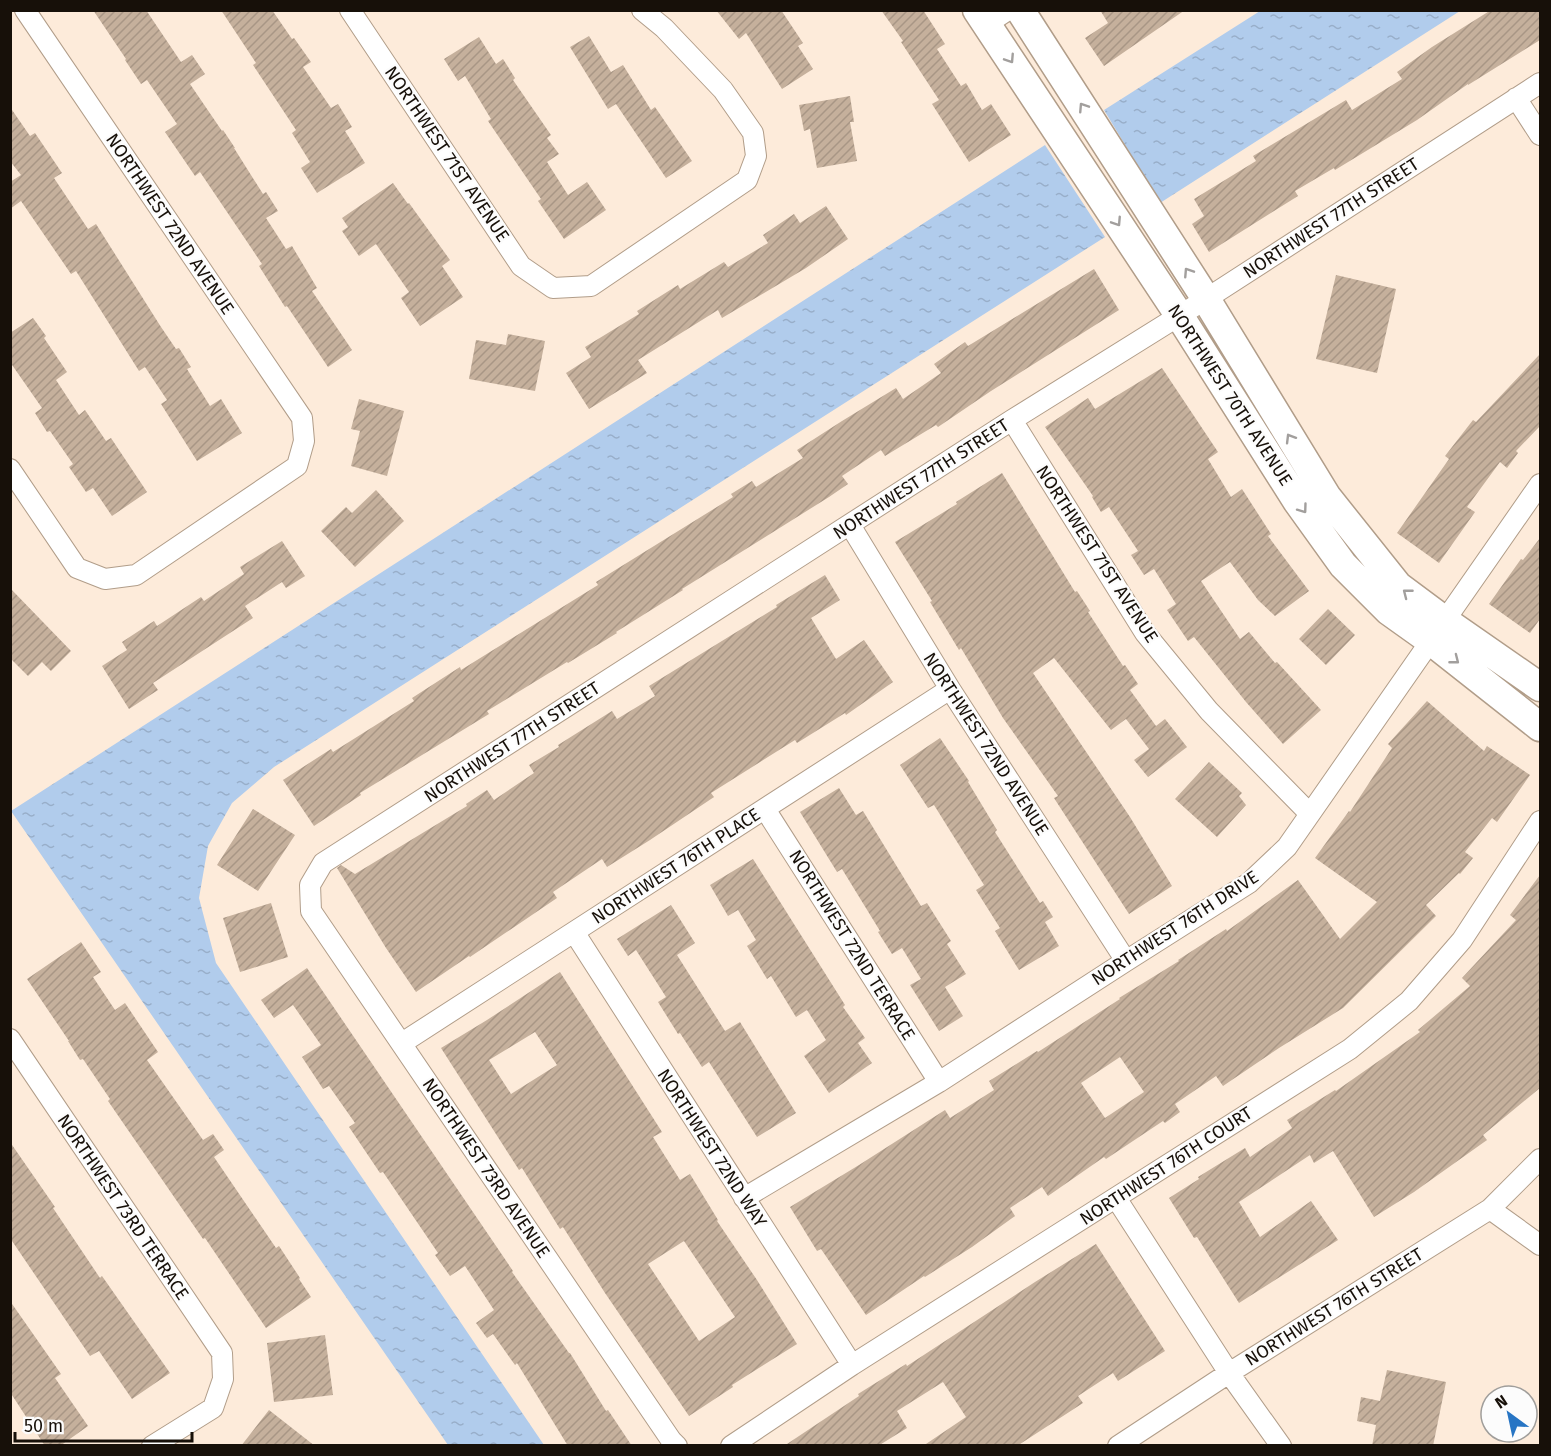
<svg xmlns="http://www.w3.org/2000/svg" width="1551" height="1456" font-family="'Fira Sans',sans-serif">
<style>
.water{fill:url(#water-ripples)}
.building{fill:url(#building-hatch);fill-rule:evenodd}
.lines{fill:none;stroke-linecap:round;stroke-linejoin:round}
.street-casing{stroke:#b19d89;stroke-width:22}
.secondary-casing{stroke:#b19d89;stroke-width:31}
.street{stroke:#fff;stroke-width:20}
.secondary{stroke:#fff;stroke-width:28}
.oneway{stroke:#a29f9d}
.labels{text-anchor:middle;stroke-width:4.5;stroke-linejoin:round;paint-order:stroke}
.street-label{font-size:18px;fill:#171009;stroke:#fcfcfc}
</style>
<defs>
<pattern id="water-ripples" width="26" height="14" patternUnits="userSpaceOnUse" patternTransform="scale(1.5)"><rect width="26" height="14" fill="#b1ccec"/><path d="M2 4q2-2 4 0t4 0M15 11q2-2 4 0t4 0" fill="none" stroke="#98aec9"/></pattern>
<pattern id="building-hatch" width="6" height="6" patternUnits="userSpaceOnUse" patternTransform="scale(1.5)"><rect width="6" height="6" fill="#c5b09c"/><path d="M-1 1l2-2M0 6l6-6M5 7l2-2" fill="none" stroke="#a89685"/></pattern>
</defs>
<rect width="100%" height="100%" fill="#fdebda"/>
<path class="water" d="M1260,11H1460L1160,203L1104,110Z
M1045,145L1105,237L274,767L232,803L208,846L199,898L216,963L544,1445H448L11,811Z"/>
<path class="building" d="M93,10H146L181,62L192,55L205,74L190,84L222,131L223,130L235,148H234L263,194L266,192L278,211L266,218L286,249L292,246L317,288L312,291L352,350L328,367L287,306L285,307L259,266L262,264L200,172L195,176L165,132L177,124L147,80L141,84L125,60L126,59Z
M221,10H272L292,39L294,38L311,62L303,67L331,108L338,104L352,127L345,131L365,163L317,193L301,168L310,162L292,133L296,130L253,65L256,63Z
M716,10H781L803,43L798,46L813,69L782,89L746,33L739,39Z
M881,10H923L945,44L937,49L961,86L966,83L982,110L991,104L1011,135L969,162L932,104L939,100L901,42L903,41Z
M1100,10H1185L1104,66L1085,38L1108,23Z
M1491,10H1540V40L1468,85V84L1417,120L1335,170L1334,168L1295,191L1298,196L1209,252L1192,224L1204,216L1194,199L1256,161L1253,156L1346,100L1352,110L1402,79L1397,72L1432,47Z
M589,36L611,72L623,65L651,110L655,107L692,161L666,178L616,104L608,109L570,47Z
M479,37L496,64L503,59L515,78L513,80L551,135L547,138L559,154L547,162L568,195L587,182L606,210L564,239L538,201L541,199L488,121L491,119L465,76L458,81L444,59Z
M850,96L854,122H850L857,161L817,168L810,129L804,131L799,105Z
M10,107L30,136L35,133L62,173L54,178L88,229L96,224L161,327L176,349L179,348L191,367L187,369L210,406L221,399L242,433L197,461L161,404L167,400L145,367L139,371L76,271L71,274L21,201L10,209V182L21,175L10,161Z
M393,183L408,204L409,203L450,260L442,266L463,297L420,326L401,298L409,292L376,244L359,256L342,231L348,227L342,218Z
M826,206L848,239L806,268L722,318L718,310L638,360L647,373L589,409L566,373L591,357L585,347L639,314L637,311L678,285L680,289L724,262L728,267L768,243L763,235L794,214L800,223Z
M1094,269L1119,310L991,391L938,427L936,425L885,456L881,450L842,476L848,484L829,497L682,589L683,590L616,632L617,633L568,663L567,662L487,711L489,714L360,793L361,795L314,826L283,780L331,749L333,752L414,701L412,698L460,667L461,670L598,585L596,582L733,497L731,494L752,481L756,487L803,458L797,450L842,421L896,388L903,399L941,373L934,364L965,342L968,346Z
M1336,275L1396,289L1377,373L1316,359Z
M33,318L46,336L44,338L67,372L56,380L79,415L85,410L106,441L111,438L147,492L112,516L93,488L86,492L69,467L73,464L50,431L47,432L35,413L42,408L10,362V333Z
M508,334L545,341L535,391L469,379L476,340L506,345Z
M1540,354V426L1516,451L1518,453L1507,468L1500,462L1467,507L1475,512L1439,563L1397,533L1449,459L1445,456L1473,420L1476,422Z
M1162,368L1218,452L1208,459L1231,497L1242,489L1271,534L1268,536L1309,591L1275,616L1258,600L1230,562L1201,581L1240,639L1249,632L1275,663L1277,662L1321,710L1283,744L1246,702L1194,637L1188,641L1167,610L1176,604L1154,569L1144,575L1131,555L1138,551L1109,507L1101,512L1092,497L1093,496L1045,427L1088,398L1095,409Z
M359,399L404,411L387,476L351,466L360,431L351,429Z
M1002,473L1075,592L1077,591L1090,611L1088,612L1123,666L1125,665L1138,684L1130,690L1156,726L1165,719L1187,747L1148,777L1134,760L1149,749L1126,719L1111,730L1054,658L1033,673L1130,817L1172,886L1129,914L1054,798L1058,796L1003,718L961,648L959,650L930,602L932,601L895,542L957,504L956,502Z
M376,490L404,521L355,567L321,531L346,507L352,513Z
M1540,538V619L1530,633L1489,604L1521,559L1523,560Z
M282,541L305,576L286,588L282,582L245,606L253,618L153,683L158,690L129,709L102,666L127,650L122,642L154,621L157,626L201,597L204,601L244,574L240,567Z
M825,575L840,600L811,618L836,659L864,640L893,682L846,715L845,713L797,743L795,740L711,793L714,797L650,840L607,867L602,859L553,892L557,898L470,957L469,956L416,992L386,948L337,868L341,865L355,874L467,806L466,804L487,790L494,800L534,773L529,765L559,747L558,745L612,711L617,719L655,696L649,686L777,607L776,605Z
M10,588L71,651L51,671L42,662L28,676L10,658Z
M1328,609L1355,635L1326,665L1299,639Z
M1427,701L1484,751L1487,746L1530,775L1497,822L1492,818L1465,852L1473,858L1460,874L1459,873L1426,905L1436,916L1343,1008L1279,1048L1223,1086L1216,1076L1175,1104L1180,1112L1165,1123L1163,1121L1106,1159L1104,1157L1048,1196L1042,1187L1010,1208L1015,1216L972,1247L925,1277L924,1276L866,1315L821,1249L817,1251L790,1207L859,1165L945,1110L950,1118L994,1090L989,1081L1037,1051L1038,1052L1120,999L1119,998L1179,961L1178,960L1226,929L1227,931L1298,880L1340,939L1377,902L1315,858L1349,811L1350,812L1392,748L1388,744ZM1120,1057L1144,1092L1105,1118L1081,1083Z
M940,738L969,781L968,782L997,830L995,832L1040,903L1043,901L1053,917L1045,922L1059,946L1019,970L995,931L1000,928L976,890L984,885L934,805L928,808L900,765Z
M1209,762L1242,793L1239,796L1246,805L1217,837L1175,799Z
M839,788L856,815L863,811L921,906L927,903L951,941L947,944L966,974L945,987L963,1016L939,1031L910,985L921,979L902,948L892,954L878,932L880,931L842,869L837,872L800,812Z
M253,809L295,835L258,891L217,865Z
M753,859L845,1005L843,1007L865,1038L858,1043L872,1063L829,1093L804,1056L826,1040L807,1010L796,1017L771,976L767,979L747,946L756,940L738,910L728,916L710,885Z
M1540,875V1088L1483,1135L1487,1140L1414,1192L1374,1217L1333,1151L1314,1163L1310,1155L1239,1202L1260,1237L1311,1201L1338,1240L1239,1303L1197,1237L1194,1238L1169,1198L1199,1179L1198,1177L1245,1148L1250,1157L1292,1128L1287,1120L1335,1090L1336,1091L1420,1032L1418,1030L1470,986L1462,978L1516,920L1510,915Z
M271,903L288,957L240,972L223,918Z
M671,905L695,943L677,955L725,1031L740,1022L796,1113L757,1137L709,1062L702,1067L680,1033L678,1034L658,1002L666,997L636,950L628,956L617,939Z
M81,942L101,972L93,977L115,1010L125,1003L158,1052L147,1060L203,1140L213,1134L224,1150L214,1157L276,1248L279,1246L300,1278L299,1279L311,1297L266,1328L205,1238L203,1239L108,1101L110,1099L83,1059L80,1060L68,1041H69L27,979Z
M307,968L513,1271L512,1272L569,1353H570L606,1411L608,1410L632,1446H568L517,1363L515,1365L493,1334L487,1338L476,1323L494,1310L465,1266L450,1276L435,1255L438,1253L383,1172L380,1173L349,1127L355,1123L329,1086L323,1089L302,1057L321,1045L293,1005L274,1018L261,1000Z
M560,972L662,1132L653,1137L680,1180L690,1174L718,1220L717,1221L757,1280L797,1344L732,1385L733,1387L689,1416L605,1293L563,1227L560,1229L522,1168L519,1170L441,1048L487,1020ZM535,1032L557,1065L511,1094L489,1060ZM684,1241L735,1317L699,1341L648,1264Z
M10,1142L55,1207L53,1208L100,1278L102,1276L170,1373L132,1399L99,1351L90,1356L10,1238Z
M1096,1244L1165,1351L1118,1381L1113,1373L1078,1396L1083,1403L1017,1446H923L966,1417L943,1382L897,1411L907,1428L878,1446H784L859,1396L858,1394L906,1364L907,1366L1035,1282Z
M10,1301L61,1374L55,1378L88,1426L60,1446H45L10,1392Z
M325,1335L333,1395L274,1402L267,1343Z
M1387,1370L1446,1382L1433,1446H1372L1376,1425L1357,1421L1361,1397L1380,1401Z
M269,1410L315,1446H241Z"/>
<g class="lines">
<defs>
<path id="street" d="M350,10L521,266L553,288L591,286L747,180L756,156L753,133L723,90L664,28L642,10
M987,24L1008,10
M1516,98L1540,135
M1012,420L1145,633L1209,711L1310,814
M10,469L77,568L105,579L136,575L297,466L304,441L302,418L25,10
M850,525L950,689L1126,961
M765,809L939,1082
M574,932L852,1365
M10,1039L222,1353L223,1379L213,1408L152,1446
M402,1043L950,689
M744,1198L939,1082L1126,961L1249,883L1287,847L1540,484
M1116,1198L1229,1373L1281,1446
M1490,1209L1540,1245
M677,1446L671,1440L311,911L310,885L323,863L1012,420L1206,299L1540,83
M731,1446L852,1365L1350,1049L1409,1001L1462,940L1540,821
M1118,1446L1229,1373L1490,1209L1540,1159"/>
<path id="secondary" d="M977,10L1179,315L1297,501L1343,565L1389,611L1431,641L1540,727
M1020,10L1206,299L1327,497L1398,586L1445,621L1540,687"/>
</defs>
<use href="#street" class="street-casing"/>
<use href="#secondary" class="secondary-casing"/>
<use href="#street" class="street"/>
<use href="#secondary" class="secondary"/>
</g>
<defs><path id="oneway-chevron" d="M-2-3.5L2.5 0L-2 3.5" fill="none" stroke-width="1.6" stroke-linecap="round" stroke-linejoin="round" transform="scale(1.5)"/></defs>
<g class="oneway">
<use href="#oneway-chevron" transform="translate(1010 59) rotate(57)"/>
<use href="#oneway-chevron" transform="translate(1083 107) rotate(-123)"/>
<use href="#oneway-chevron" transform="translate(1117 222) rotate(57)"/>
<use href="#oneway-chevron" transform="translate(1188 272) rotate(-123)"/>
<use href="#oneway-chevron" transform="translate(1290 438) rotate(-121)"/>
<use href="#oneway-chevron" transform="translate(1303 509) rotate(54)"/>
<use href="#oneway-chevron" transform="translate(1407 593) rotate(-142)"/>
<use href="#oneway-chevron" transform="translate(1455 660) rotate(38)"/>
</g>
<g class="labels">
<g class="street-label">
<text transform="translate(447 154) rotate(56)" y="6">NORTHWEST 71ST AVENUE</text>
<text transform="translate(1331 218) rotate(-33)" y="6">NORTHWEST 77TH STREET</text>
<text transform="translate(170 224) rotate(56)" y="6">NORTHWEST 72ND AVENUE</text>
<text transform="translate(1230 395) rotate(57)" y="6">NORTHWEST 70TH AVENUE</text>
<text transform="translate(921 479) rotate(-33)" y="6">NORTHWEST 77TH STREET</text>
<text transform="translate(1097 554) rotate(57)" y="6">NORTHWEST 71ST AVENUE</text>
<text transform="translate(512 742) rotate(-33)" y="6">NORTHWEST 77TH STREET</text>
<text transform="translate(986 744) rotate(57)" y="6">NORTHWEST 72ND AVENUE</text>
<text transform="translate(676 866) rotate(-33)" y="6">NORTHWEST 76TH PLACE</text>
<text transform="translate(1175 928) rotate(-33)" y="6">NORTHWEST 76TH DRIVE</text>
<text transform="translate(852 945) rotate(58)" y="6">NORTHWEST 72ND TERRACE</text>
<text transform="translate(712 1148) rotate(57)" y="6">NORTHWEST 72ND WAY</text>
<text transform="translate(1166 1166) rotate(-33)" y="6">NORTHWEST 76TH COURT</text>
<text transform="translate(486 1168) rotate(56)" y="6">NORTHWEST 73RD AVENUE</text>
<text transform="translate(123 1207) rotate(56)" y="6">NORTHWEST 73RD TERRACE</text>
<text transform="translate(1334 1307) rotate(-32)" y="6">NORTHWEST 76TH STREET</text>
</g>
</g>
<rect width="1551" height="1456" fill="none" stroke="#171009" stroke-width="24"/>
<g transform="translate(1509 1414) rotate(327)"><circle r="28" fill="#fcfcfc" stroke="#a09e9b" stroke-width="1.5"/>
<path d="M0-4.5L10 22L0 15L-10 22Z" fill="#2775c4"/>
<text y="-9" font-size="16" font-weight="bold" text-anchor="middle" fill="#171009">N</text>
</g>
<path d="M15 1432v9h177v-9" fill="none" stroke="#171009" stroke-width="3"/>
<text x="24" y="1432" font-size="18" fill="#171009" stroke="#fcfcfc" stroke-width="4.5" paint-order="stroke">50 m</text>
</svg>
